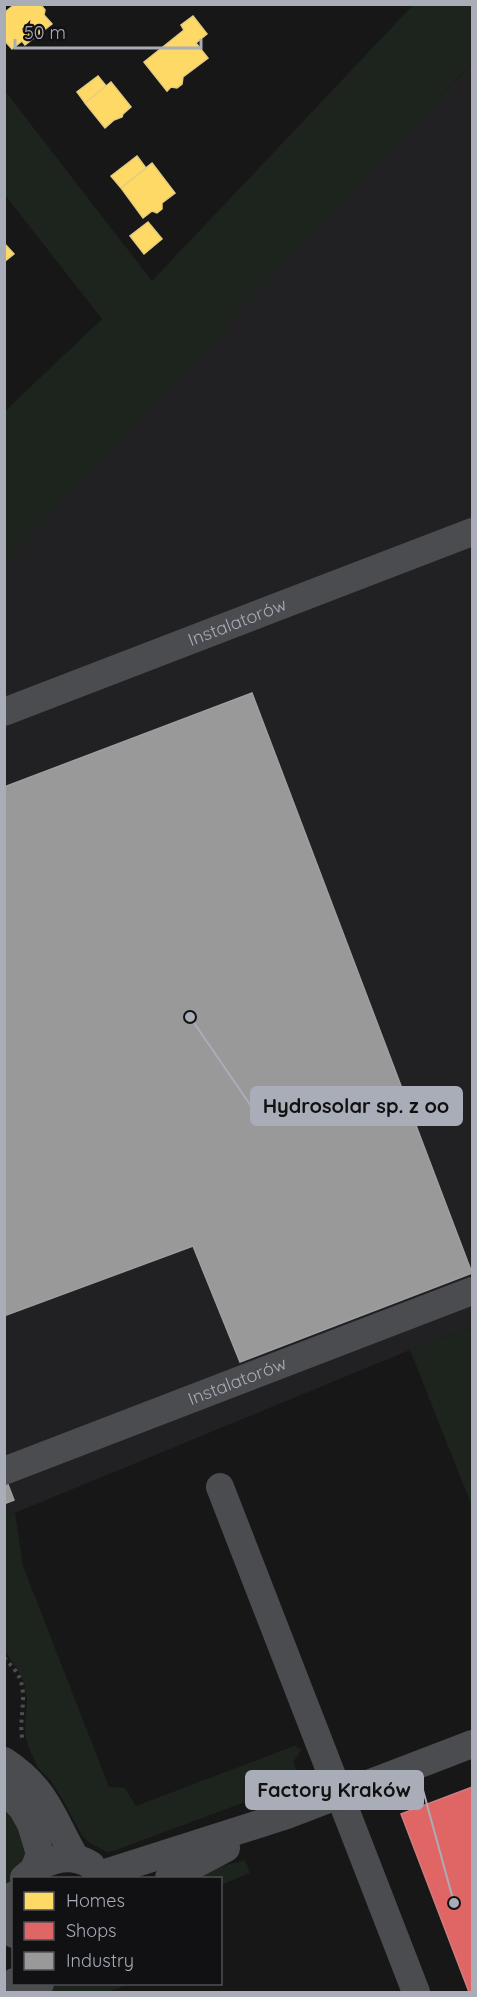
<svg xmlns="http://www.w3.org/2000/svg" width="477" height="1997" font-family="Quicksand,sans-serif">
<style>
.built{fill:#212123}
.green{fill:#1d241e}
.homes{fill:#ffd966;stroke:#e5cc7f;stroke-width:1.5}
.shops{fill:#e06666;stroke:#cf7b7f;stroke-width:1.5}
.industry{fill:#999;stroke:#9e9fa2;stroke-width:1.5}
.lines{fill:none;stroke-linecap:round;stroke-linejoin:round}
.path{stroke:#4d4e52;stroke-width:4;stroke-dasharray:3 4.5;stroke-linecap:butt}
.minor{stroke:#4b4c50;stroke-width:28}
.labels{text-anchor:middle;stroke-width:6;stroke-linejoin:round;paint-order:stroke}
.street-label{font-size:18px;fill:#a8adb8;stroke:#111113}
.leader{fill:none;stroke:#a8adb8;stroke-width:2}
.callout-dot{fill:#a8adb8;stroke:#111113;stroke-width:2}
.callout{fill:#a8adb8;stroke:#a8adb8;stroke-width:2}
.callout-label{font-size:20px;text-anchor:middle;font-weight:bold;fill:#111}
</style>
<rect width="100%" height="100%" fill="#171717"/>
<path class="built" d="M472,63V1328L410,1350L5,1517L4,564Z"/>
<path class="green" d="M413,5H472V63L5,564V411L102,319L5,195V91L152,281Z
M472,1328V1506L410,1350Z
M15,1513L23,1566L109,1787L125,1788L136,1806L294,1746L302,1749L293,1762L298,1774L297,1780L288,1786L116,1850L107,1852L90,1843L82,1836L63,1800L50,1780L38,1768L28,1746L25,1732L27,1699L24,1682L19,1672L5,1651V1517Z
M5,1804L16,1817L28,1850L5,1903Z
M245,1860L250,1873L221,1885L220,1878H186L216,1868Z
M65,1984H129L107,1992H42L51,1987Z"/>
<path class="homes" d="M15,4L41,5L45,10L44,15L52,24L25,45L22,41L12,49L4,40V13Z
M193,16L207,34L196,43L208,58L183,77L182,84L177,88L171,87L167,91L144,62L184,30L181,25Z
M98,76L106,86L85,103L77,92Z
M111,82L131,107L123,114L122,117L114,120L105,128L85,103Z
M137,156L146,168L121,188L111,176Z
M152,163L175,193L162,203V209L157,213L152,211L143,218L121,188Z
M148,222L162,239L144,254L130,236Z
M4,243L14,254L4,262Z"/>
<path class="shops" d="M472,1787V1992H469L401,1814Z"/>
<path class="industry" d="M252,693L472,1273L240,1362L193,1246L4,1316V787Z
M7,1482L14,1500L4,1504V1483Z"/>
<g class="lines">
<path class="path" d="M4,1658C9,1663 14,1668 17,1673C30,1694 17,1720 23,1741"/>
<g class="minor">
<path id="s1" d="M4,712L472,532"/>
<path id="s2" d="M4,1471L472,1291"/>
<path d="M220,1487L416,1992"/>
<path d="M4,1761C47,1789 52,1818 76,1859"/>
<path d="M4,1789L22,1808L31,1824L40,1854L35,1867"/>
<path d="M105,1873L287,1815L472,1744"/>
<path d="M24,1878C41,1862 68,1850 91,1865"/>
<path d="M169,1878L226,1848"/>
<path d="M14,1895L10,1917L14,1934"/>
<path d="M8,1992L14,1982"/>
<path d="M33,1992L40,1984"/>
</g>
</g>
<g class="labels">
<g class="street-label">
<text dy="6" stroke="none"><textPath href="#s1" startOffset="250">Instalatorów</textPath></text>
<text dy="6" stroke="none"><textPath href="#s2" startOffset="250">Instalatorów</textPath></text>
</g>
</g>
<path class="leader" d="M190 1017L251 1106M454 1903L423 1790"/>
<g class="callout-dot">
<circle cx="190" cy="1017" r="6"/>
<circle cx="454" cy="1903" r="6"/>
</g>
<g class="callout">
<rect x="251" y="1087" width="211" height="38" rx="6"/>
<rect x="246" y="1771" width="177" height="38" rx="6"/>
</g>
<g class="callout-label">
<text x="356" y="1113">Hydrosolar sp. z oo</text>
<text x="334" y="1797">Factory Kraków</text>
</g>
<rect width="477" height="1997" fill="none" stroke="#a8adb8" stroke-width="12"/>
<rect x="12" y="1877" width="210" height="108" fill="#111113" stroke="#4d4f55" stroke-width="1.5"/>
<rect x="24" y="1892" width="30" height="18" fill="#ffd966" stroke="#4d4f55" stroke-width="1.5"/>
<text x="66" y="1907" font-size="18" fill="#a8adb8">Homes</text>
<rect x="24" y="1922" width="30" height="18" fill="#e06666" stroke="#4d4f55" stroke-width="1.5"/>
<text x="66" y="1937" font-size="18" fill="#a8adb8">Shops</text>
<rect x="24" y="1952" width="30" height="18" fill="#999999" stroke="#4d4f55" stroke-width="1.5"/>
<text x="66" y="1967" font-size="18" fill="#a8adb8">Industry</text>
<path d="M15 39v9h186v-9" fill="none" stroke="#a8adb8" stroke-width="3"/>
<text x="24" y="39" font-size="18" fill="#a8adb8" stroke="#111113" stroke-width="4.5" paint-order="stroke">50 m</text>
</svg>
